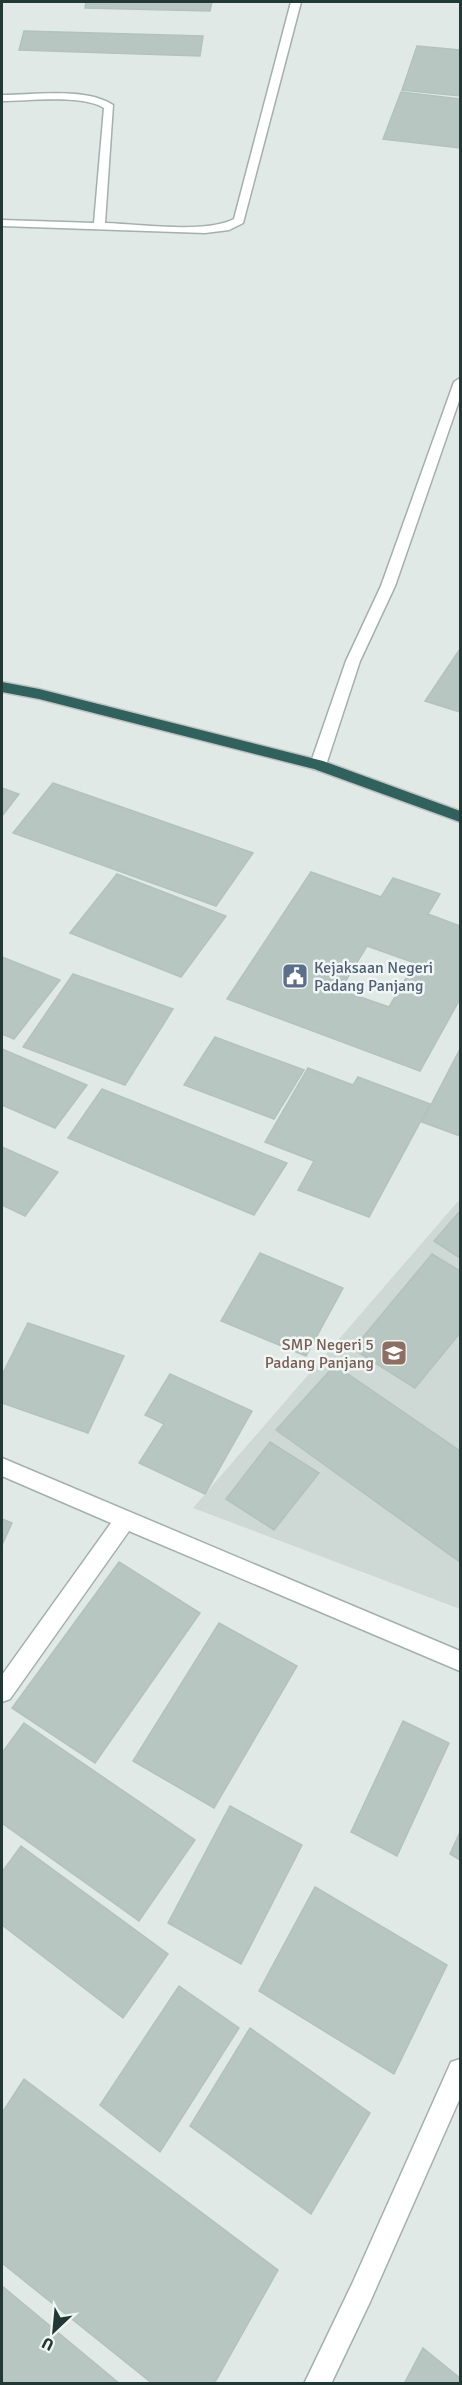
<svg xmlns="http://www.w3.org/2000/svg" width="462" height="2385" font-family="Signika,sans-serif">
<style>
.built{fill:#ced9d5}
.building{fill:#b8c6c2;stroke:#b3c2bd;stroke-width:1.5;fill-rule:evenodd}
.lines{fill:none;stroke-linecap:round;stroke-linejoin:round}
.street-casing{stroke:#a3b0ad;stroke-width:3}
.highway-casing{stroke:#bdc3c2;stroke-width:3}
.street{fill:#fff;fill-rule:evenodd}
.highway{fill:#31615c;fill-rule:evenodd}
.labels{text-anchor:middle;stroke-width:5;stroke-linejoin:round;paint-order:stroke}
.service-label{font-size:16px;fill:#4e5e75;stroke:#f0f6f4;text-anchor:start}
.education-label{font-size:16px;fill:#785e54;stroke:#f0f6f4;text-anchor:end}
</style>
<rect width="100%" height="100%" fill="#e0e9e6"/>
<path class="built" d="M460,1199V1609L193,1508Z"/>
<path class="building" d="M86,2H212L210,11L85,8Z
M24,31L203,36L200,56L19,50Z
M417,46L460,50V96L402,90Z
M401,92L460,99V148L383,139Z
M460,649V712L425,701Z
M53,783L253,853L216,906L13,833Z
M2,788L19,794L2,816Z
M311,872L381,897L393,878L440,894L428,914L460,926V999L420,1071L227,999ZM367,946L415,963L389,1007L340,990Z
M117,874L226,916L181,977L70,933Z
M2,957L60,980L14,1039L2,1034Z
M73,974L173,1009L125,1085L23,1047Z
M215,1037L304,1070L274,1119L184,1085Z
M2,1049L87,1085L55,1128L2,1105Z
M460,1049V1136L422,1122Z
M308,1068L353,1085L358,1077L430,1104L369,1217L298,1190L314,1161L265,1142Z
M102,1089L287,1163L254,1215L68,1138Z
M2,1147L58,1172L25,1216L2,1205Z
M460,1211V1258L434,1241Z
M260,1253L343,1288L306,1356L221,1321Z
M432,1254L460,1271V1333L415,1388L353,1349Z
M28,1323L124,1356L88,1433L2,1403V1375Z
M335,1365L460,1451V1562L276,1430Z
M170,1374L252,1411L205,1494L139,1463L164,1424L145,1415Z
M270,1442L319,1473L274,1530L226,1499Z
M2,1519L12,1523L2,1545Z
M119,1562L200,1613L95,1763L12,1708Z
M219,1623L297,1666L214,1808L133,1761Z
M403,1721L449,1743L397,1856L351,1832Z
M24,1723L195,1840L139,1921L2,1823V1753Z
M230,1806L302,1845L241,1964L168,1923Z
M460,1832V1860L450,1854Z
M21,1846L168,1954L123,2018L2,1925V1872Z
M315,1887L447,1965L394,2074L259,1991Z
M179,1986L239,2028L160,2152L100,2105Z
M250,2028L370,2113L311,2214L190,2126Z
M24,2079L278,2270L214,2384H153L2,2263V2113Z
M2,2286L120,2384H2Z
M423,2348L460,2378V2384H404Z"/>
<g class="lines">
<defs>
<path id="street" d="M291,2H301L243,223L229,230L205,233L2,226V220L94,223L104,108C82,94 28,101 2,101V95C33,95 86,87 113,105L105,223C139,224 205,234 234,219Z
M460,378V398L395,586L360,661L326,765L318,770L313,769L310,765L346,661L381,586L454,382Z
M2,1458L460,1651V1671L129,1531L10,1699L2,1702V1675L111,1523L2,1476Z
M460,2059V2098L370,2302L331,2384H304L352,2284L451,2062Z"/>
<path id="highway" d="M2,682L39,689L323,761L460,811V822L314,769L39,699L2,692Z"/>
</defs>
<use href="#street" class="street-casing"/>
<use href="#highway" class="highway-casing"/>
<use href="#street" class="street"/>
<use href="#highway" class="highway"/>
</g>
<defs>
<symbol id="civic-square" viewBox="-11 -11 22 22"><rect x="-9" y="-9" width="18" height="18" rx="4" fill="#5c6f8a" stroke="#f0f6f4"/><path d="M-.6-6.5H3V-4.5H.6V-3L4-1V1h2V6H-6V1h2V-1L-.6-3ZM-1.2 2.5V6h2.4V2.5Z" fill="#fff"/></symbol>
<symbol id="school-square" viewBox="-11 -11 22 22"><rect x="-9" y="-9" width="18" height="18" rx="4" fill="#8d6e63" stroke="#f0f6f4"/><path d="M0-5L7-2L0 1L-7-2ZM-4 1L0 2.5L4 1V4Q0 6-4 4Z" fill="#fff"/></symbol>
</defs>
<g fill-rule="evenodd">
<use href="#civic-square" x="280" y="961" width="30" height="30"/>
<use href="#school-square" x="379" y="1338" width="30" height="30"/>
</g>
<g class="labels">
<g class="service-label">
<text x="314" y="973">Kejaksaan Negeri<tspan x="314" dy="18">Padang Panjang</tspan></text>
</g>
<g class="education-label">
<text x="374" y="1350">SMP Negeri 5<tspan x="374" dy="18">Padang Panjang</tspan></text>
</g>
</g>
<rect width="462" height="2385" fill="none" stroke="#223834" stroke-width="6"/>
<g transform="translate(54 2331) rotate(206)" stroke="#f0f6f4" stroke-width="4.5" paint-order="stroke">
<path d="M0-4.5L10 22L0 15L-10 22Z" fill="#223834"/>
<text y="-9" font-size="16" font-weight="bold" text-anchor="middle" fill="#223834">U</text>
</g>
</svg>
